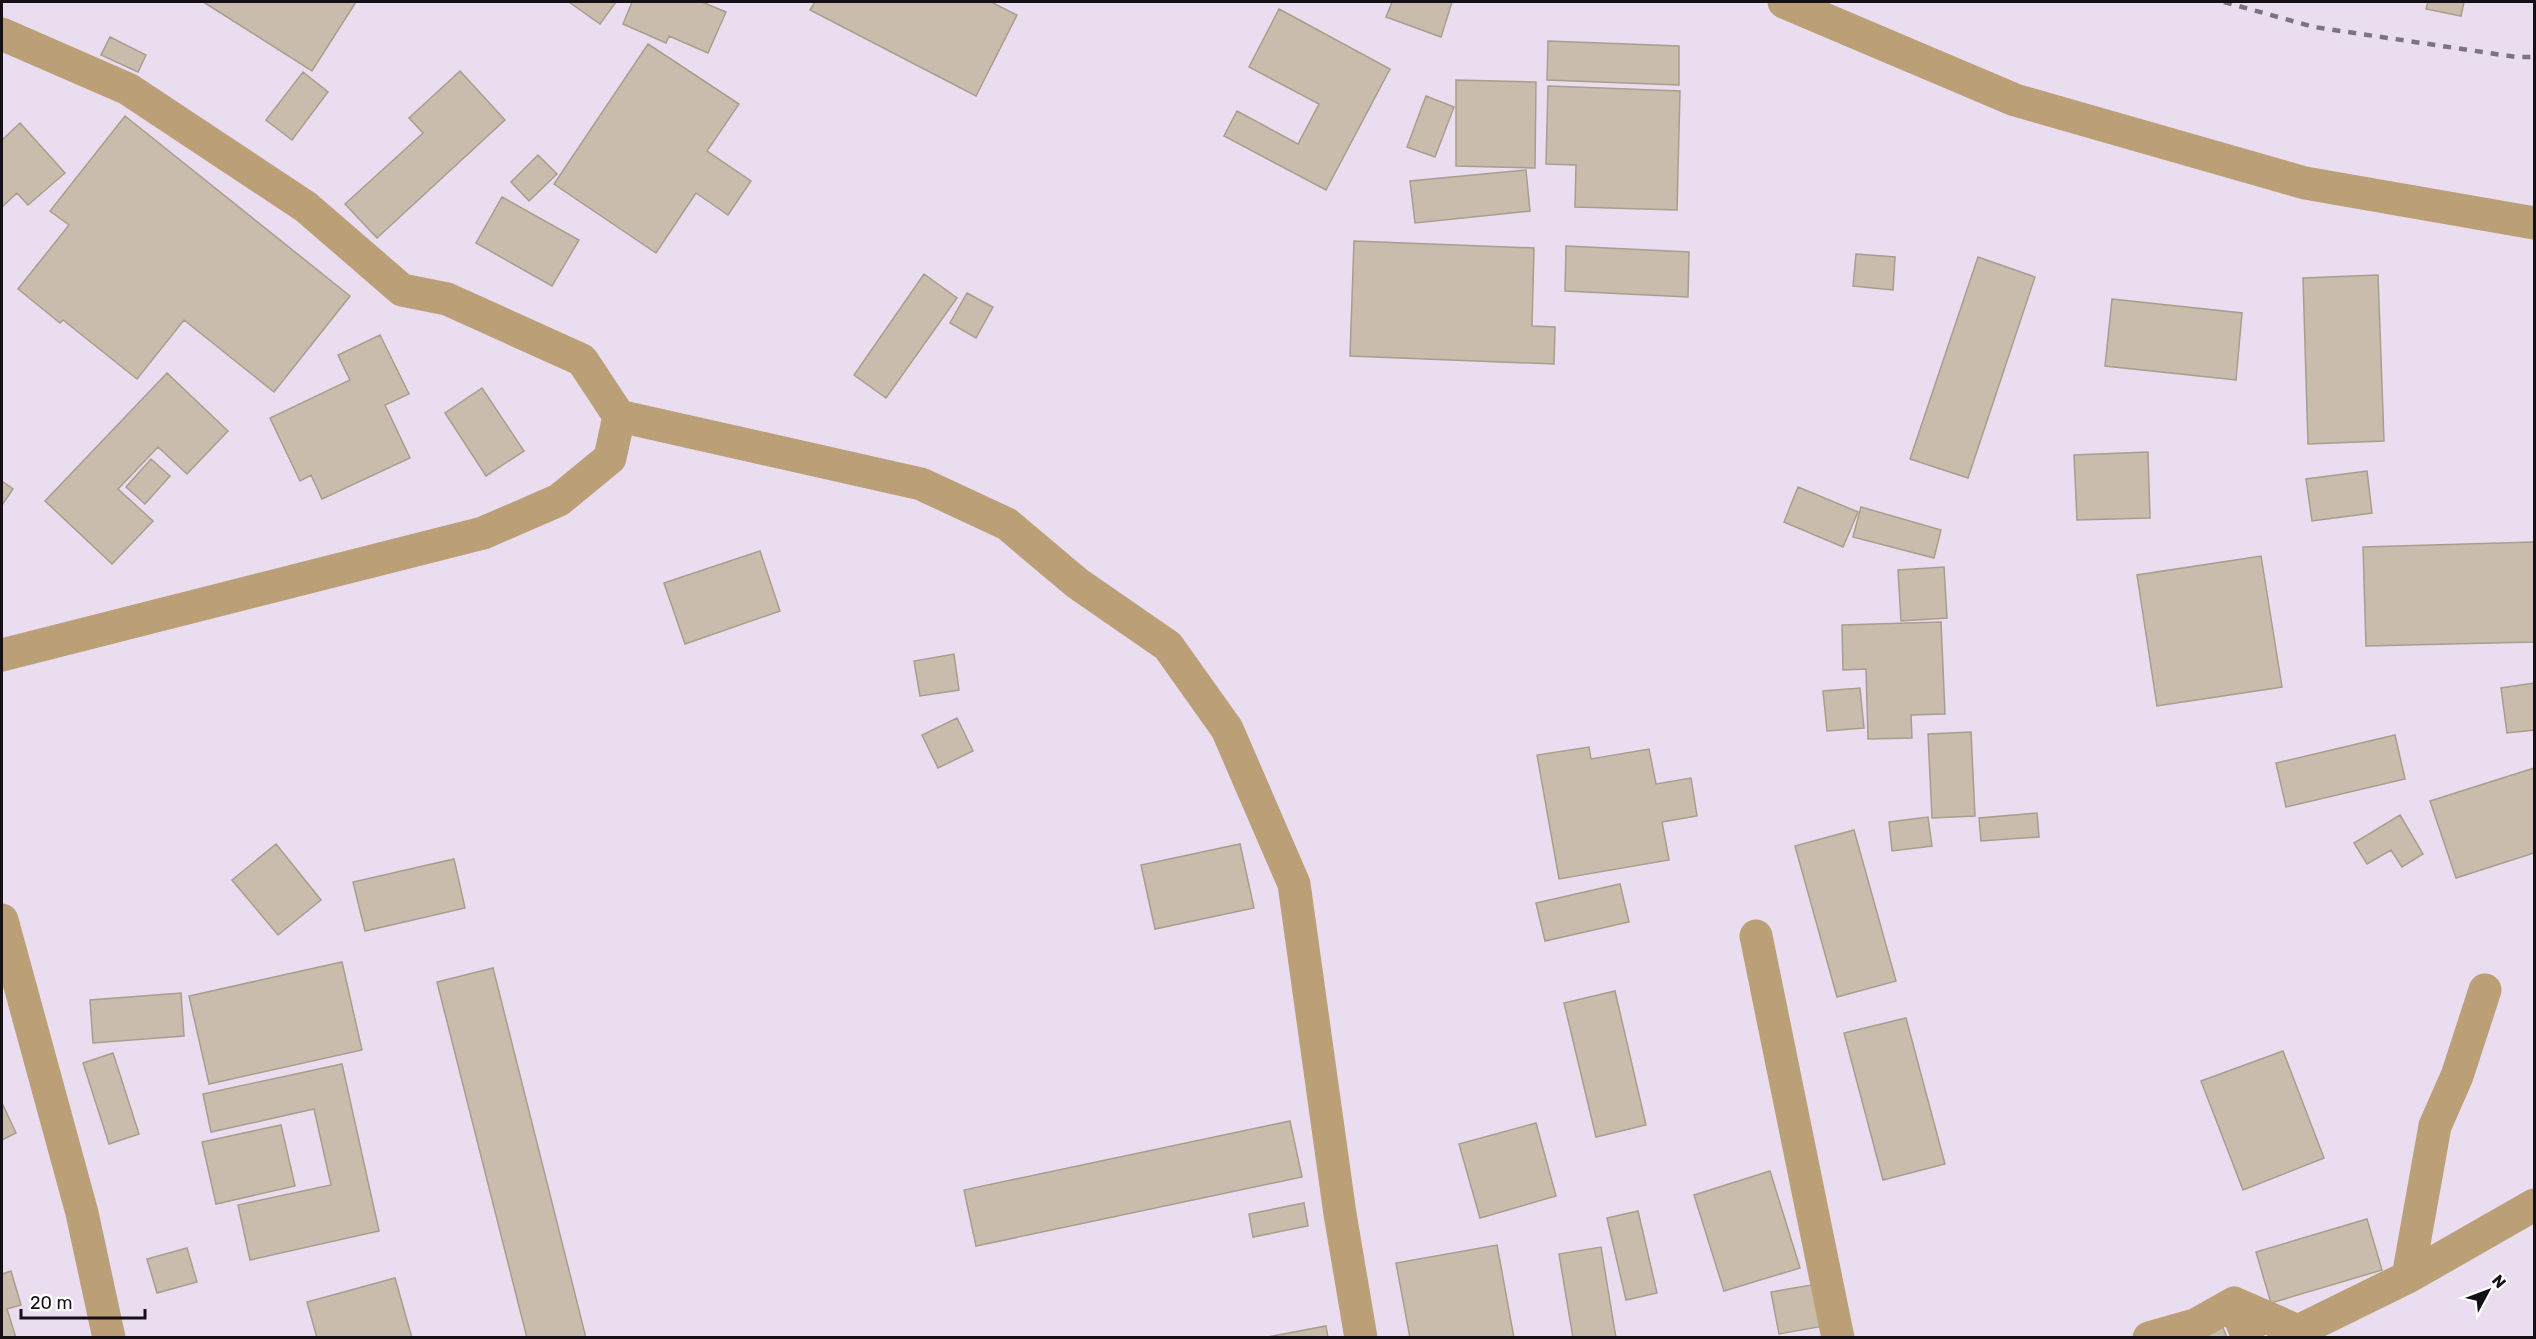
<svg xmlns="http://www.w3.org/2000/svg" width="2536" height="1339" font-family="Rubik,sans-serif">
<style>
.building{fill:#c9bcac;stroke:#a99d8d;stroke-width:1.5}
.lines{fill:none;stroke-linecap:round;stroke-linejoin:round}
.minor{stroke:#bb9f76;stroke-width:33}
.rail{stroke:#7b737f;stroke-width:4.5;stroke-dasharray:8 8;stroke-linecap:butt}
</style>
<rect width="100%" height="100%" fill="#e9ddef"/>
<path class="building" d="M206,2H356L312,71L205,3Z
M569,2H616L600,24Z
M632,2H702L726,12L708,53L669,36L666,43L623,24Z
M815,2H991L1017,15L976,96L810,10Z
M1392,2H1452L1441,37L1386,17Z
M2428,2H2464L2461,16L2426,9Z
M1279,9L1390,69L1326,190L1224,136L1237,111L1298,144L1319,104L1249,67Z
M110,37L146,55L138,72L101,55Z
M1548,41L1679,46V85L1547,80Z
M648,44L739,104L707,151L751,181L728,215L696,193L656,253L554,184Z
M460,71L505,120L377,238L345,204L423,133L409,118Z
M303,72L328,92L292,140L266,120Z
M1456,80L1536,82L1535,168L1456,166Z
M1548,86L1680,91L1677,210L1575,207L1576,165L1546,164Z
M1426,96L1454,107L1435,157L1407,147Z
M125,116L350,296L274,392L184,320L137,379L63,320L60,323L18,289L69,225L50,211Z
M20,123L65,173L28,205L17,193L2,207V140Z
M538,155L557,174L529,201L511,182Z
M1526,170L1530,211L1415,223L1410,181Z
M502,197L579,240L552,286L476,243Z
M1354,241L1534,248L1532,326L1555,327L1554,364L1350,356Z
M1566,246L1689,252L1688,297L1565,291Z
M1856,254L1895,257L1893,290L1853,286Z
M1978,257L2035,277L1968,478L1910,459Z
M924,274L957,298L886,398L854,375Z
M2378,275L2384,441L2308,444L2303,278Z
M967,293L993,307L976,338L950,323Z
M2112,299L2242,313L2236,380L2105,366Z
M380,335L409,394L385,405L410,458L322,499L311,475L300,481L270,418L350,380L338,355Z
M167,373L228,431L187,474L158,447L118,489L153,521L112,564L45,501Z
M482,388L524,451L486,476L445,413Z
M2148,452L2150,518L2077,520L2074,455Z
M151,459L170,476L145,504L126,487Z
M2367,471L2372,513L2312,521L2306,479Z
M2,481L13,489L2,505Z
M1798,487L1858,512L1843,547L1784,522Z
M1861,507L1941,530L1934,558L1853,537Z
M2534,542V642L2366,646L2363,547Z
M760,551L780,611L685,644L664,583Z
M2261,556L2282,687L2157,706L2137,575Z
M1944,567L1947,618L1901,621L1898,570Z
M1941,622L1945,714L1911,715L1912,738L1868,739L1866,669L1843,670L1842,625Z
M954,654L959,690L920,696L914,661Z
M2534,683V730L2507,733L2501,688Z
M1860,688L1864,728L1827,731L1823,691Z
M957,718L973,751L938,768L922,735Z
M1971,732L1975,816L1932,818L1928,734Z
M2395,735L2405,779L2286,807L2276,763Z
M1589,747L1591,759L1649,749L1656,784L1691,778L1697,816L1662,822L1669,860L1559,879L1537,755Z
M2534,768V853L2456,878L2430,801Z
M2037,813L2039,837L1981,841L1979,818Z
M2400,815L2423,854L2402,867L2391,850L2367,864L2354,843Z
M1928,817L1932,846L1892,851L1889,822Z
M1854,830L1896,981L1837,997L1795,846Z
M276,844L321,900L278,935L232,880Z
M1240,844L1254,908L1155,929L1141,865Z
M454,859L465,908L365,931L353,882Z
M1620,884L1629,922L1545,941L1536,903Z
M342,962L362,1050L209,1084L189,996Z
M493,968L586,1338H527L437,982Z
M1615,991L1646,1125L1596,1137L1564,1003Z
M181,993L184,1036L93,1043L90,1000Z
M1906,1018L1945,1164L1883,1180L1844,1033Z
M2283,1051L2324,1158L2243,1190L2201,1081Z
M113,1053L139,1134L109,1144L83,1063Z
M342,1064L379,1231L250,1260L238,1205L331,1185L314,1109L211,1132L203,1094Z
M2,1103L16,1133L2,1140Z
M1290,1121L1302,1177L976,1246L964,1190Z
M1536,1123L1556,1196L1480,1218L1459,1144Z
M281,1125L295,1186L216,1204L202,1142Z
M1770,1171L1800,1268L1724,1291L1694,1195Z
M1304,1203L1308,1226L1253,1237L1249,1214Z
M1638,1211L1657,1293L1626,1300L1607,1218Z
M2367,1219L2382,1270L2271,1303L2256,1252Z
M1497,1245L1514,1338H1410L1396,1263Z
M1601,1247L1616,1338H1573L1559,1254Z
M187,1248L197,1282L157,1293L147,1259Z
M11,1271L21,1305L7,1309L16,1338H2V1274Z
M395,1278L412,1338H317L307,1302Z
M1817,1284L1824,1326L1779,1334L1771,1292Z
M2222,1325L2227,1338H2189Z
M1326,1326L1328,1338H1262Z"/>
<g class="lines">
<path class="minor" d="M1784,2L2015,100L2305,183L2534,223
M2,34L128,89L306,207L402,290L447,299L582,360L619,416L610,458L559,500L483,533L2,655
M619,416L921,484L1007,524L1077,583L1168,646L1227,729L1294,884L1340,1214L1361,1338
M2,920L82,1213L109,1338
M1756,936L1838,1338
M2408,1277L2534,1205
M2234,1303L2248,1338
M2149,1338L2195,1325L2234,1303L2298,1331L2408,1277L2435,1126L2457,1076L2485,990"/>
<path class="rail" d="M2224,2L2314,27L2516,57H2534"/>
</g>
<rect width="2536" height="1339" fill="none" stroke="#141016" stroke-width="6"/>
<g transform="translate(2488 1291) rotate(49)" stroke="#ffffff" stroke-width="4.5" paint-order="stroke">
<path d="M0-4.5L10 22L0 15L-10 22Z" fill="#141016"/>
<text y="-9" font-size="16" font-weight="bold" text-anchor="middle" fill="#141016">N</text>
</g>
<path d="M21 1309v9h124v-9" fill="none" stroke="#141016" stroke-width="3"/>
<text x="30" y="1309" font-size="18" fill="#141016" stroke="#ffffff" stroke-width="4.5" paint-order="stroke">20 m</text>
</svg>
